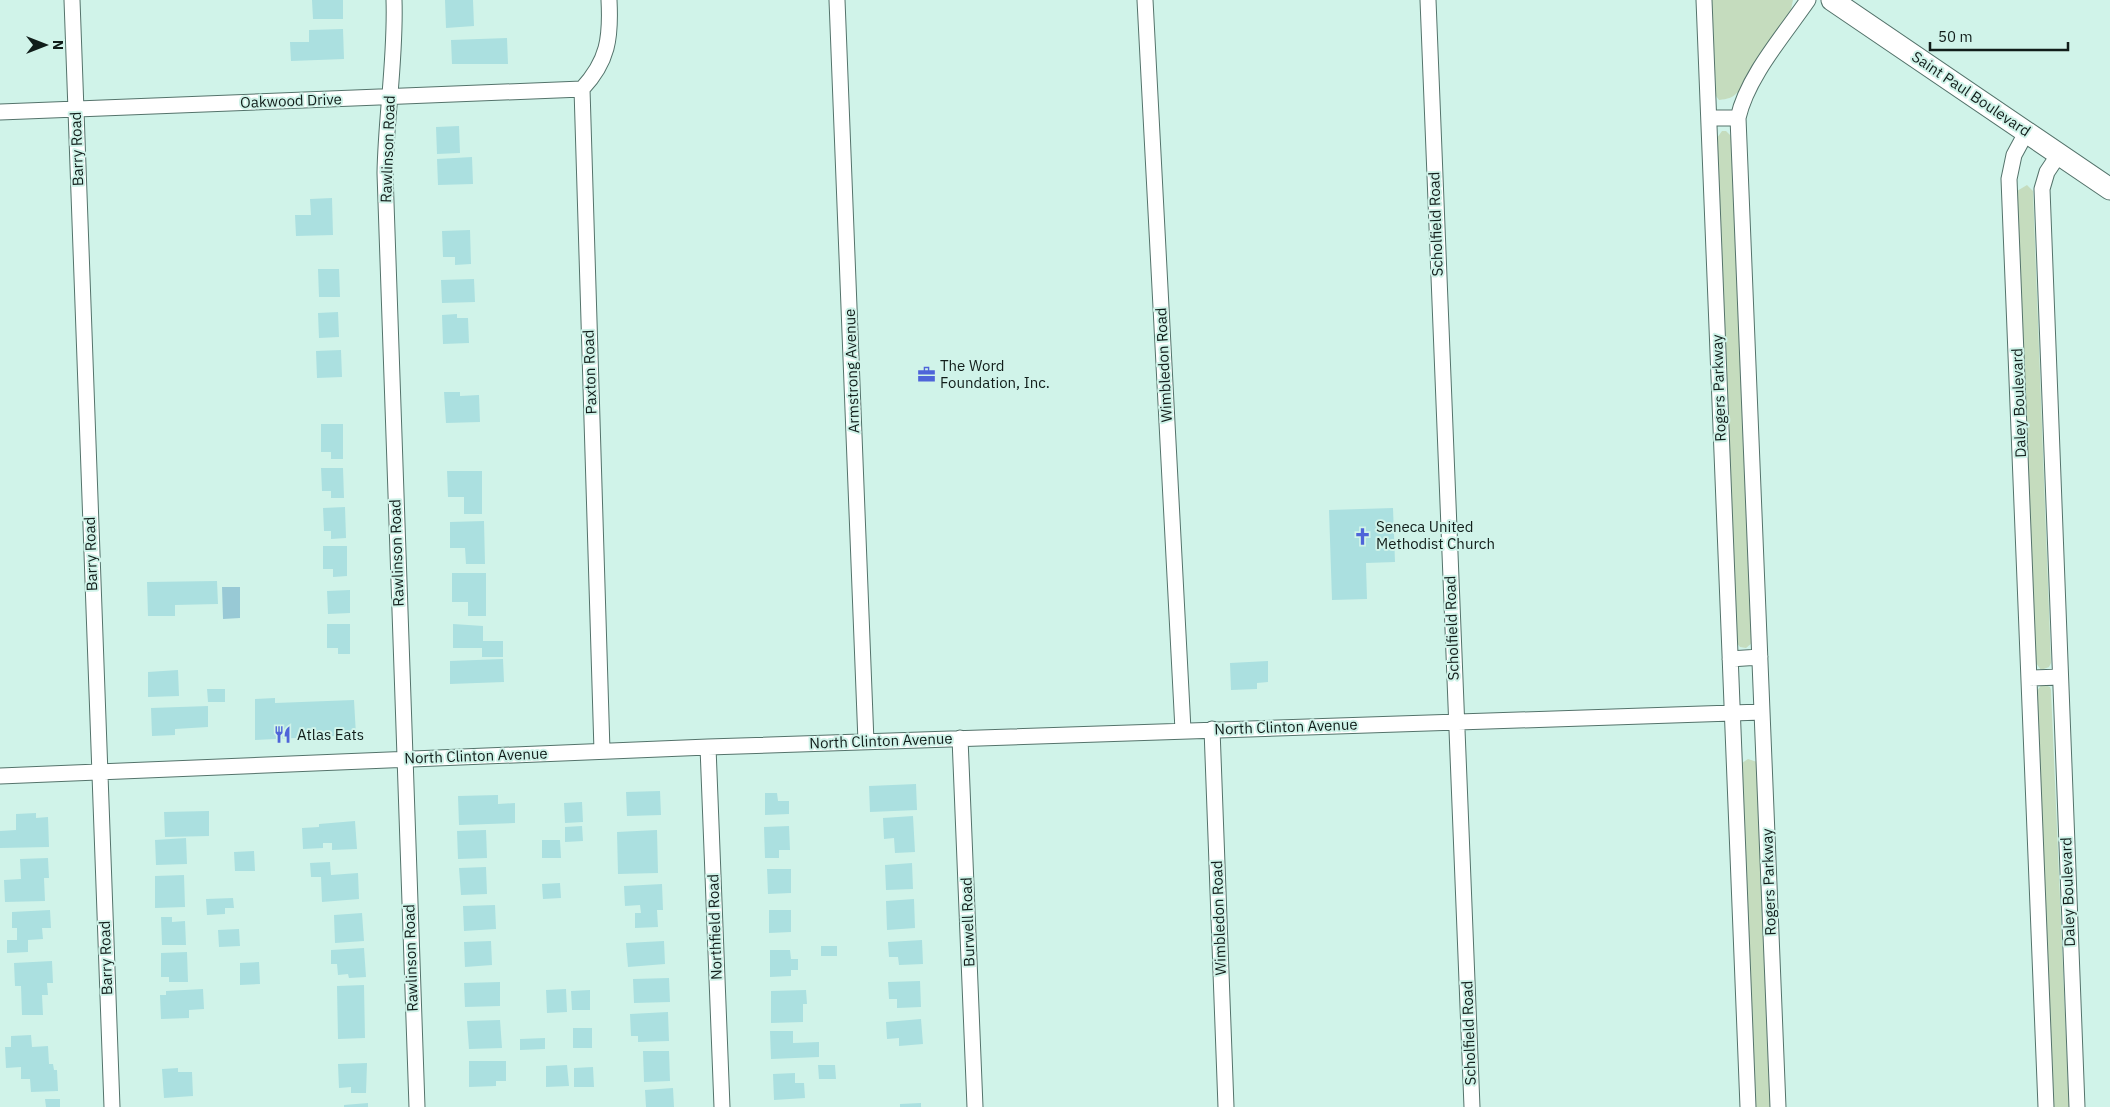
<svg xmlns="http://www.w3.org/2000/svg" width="2110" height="1107" font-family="'IBM Plex Sans',sans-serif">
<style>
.green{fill:#c5dcbe}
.water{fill:#98c9d5}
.building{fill:#abe0e0}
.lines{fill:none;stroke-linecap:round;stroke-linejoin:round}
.street-casing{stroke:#54736b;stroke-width:17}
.secondary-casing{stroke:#54736b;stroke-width:23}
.street{stroke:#fff;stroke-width:15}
.secondary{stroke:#fff;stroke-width:21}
.labels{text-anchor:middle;stroke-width:4;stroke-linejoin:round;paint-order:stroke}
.street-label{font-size:15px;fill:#111d1a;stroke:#d0f3e9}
.poi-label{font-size:15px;fill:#111d1a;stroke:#d0f3e9;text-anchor:start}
</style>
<rect width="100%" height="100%" fill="#d0f3e9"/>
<path class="green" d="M1712,0H1793L1791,9L1738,92C1732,98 1728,99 1719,100L1716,96Z
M1722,131H1726L1730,135L1732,141L1752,643L1746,648L1740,647L1737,643L1717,138Z
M2027,185L2033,191L2051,663L2049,667L2041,670L2036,663L2017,191Z
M2042,684L2050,687L2051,690L2069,1107H2054L2037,691Z
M1748,759L1757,762L1770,1107H1756L1742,763Z"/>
<path class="water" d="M222,587H240V618L223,619Z"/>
<path class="building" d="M312,0H343V19H313Z
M445,0H473L474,26L446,28Z
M343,29L344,59L291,61L290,42H309V30Z
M507,38L508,64H452L451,40Z
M459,126L460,153L437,154L436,127Z
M472,157L473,184L438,185L437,159Z
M332,198L333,235L296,236L295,215H311L310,199Z
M470,230L471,264L455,265V257H443L442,231Z
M318,269H339L340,297H319Z
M474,279L475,302L442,303L441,280Z
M338,312L339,337L319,338L318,313Z
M457,314V318H468L469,343L443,344L442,315Z
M341,350L342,377L317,378L316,351Z
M444,392H460V396L479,395L480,422L446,423Z
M321,424H343V459H331V452H321Z
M321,468H343L344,498H331V491H322Z
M447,471H482V514H464V497H448Z
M345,507L346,538L331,539V531H324L323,508Z
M1393,508L1395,562L1366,563L1367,599L1332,600L1329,510Z
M484,521L485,564H466L465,548H450V522Z
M323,546H347V576L333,577V569H323Z
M452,573H486V616H468V602H452Z
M217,581L218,604L175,605V616H148L147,582Z
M350,590V613L328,614L327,591Z
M327,624H350V654H338V648H327Z
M453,624L483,626V641H503V657H482V648H453Z
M503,659L504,682L450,684V661Z
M1268,661V682L1257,683V689L1231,690L1230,663Z
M178,670L179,696L148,697V672Z
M207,689H225V702H208Z
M275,698V703L354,700L356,735L255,740V699Z
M208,706V727L175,729V735L152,736L151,708Z
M916,784L917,810L870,812L869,786Z
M660,791L661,815L627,816L626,792Z
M765,793H777L778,801H789V814L765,815Z
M498,795V804L515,803V823L459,825L458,796Z
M582,802L583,822L565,823L564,803Z
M209,811V836L165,837L164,812Z
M36,813V818L48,817L49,847L0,848V831L16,830V814Z
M913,816L915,852L895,853L894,838L884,839L883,818Z
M355,821L357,849L332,850V843H323V848L303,849L302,828L319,827V824Z
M582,826L583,841L565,842V827Z
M789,826L790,850H779V858H765L764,827Z
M486,830L487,858L458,859L457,831Z
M657,830L658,873L618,874L617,832Z
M186,838L187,864L156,865L155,840Z
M542,840H560L561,858H542Z
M254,851L255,871H235L234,852Z
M48,858L49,878H44L45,901L5,902L4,880L21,879L20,859Z
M330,862L331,875L358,873L359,899L322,902L321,877H311L310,863Z
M912,863L913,889L886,890L885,865Z
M486,867L487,894L461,895L459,868Z
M767,869H791V893L768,894Z
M184,875L185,907L155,908V876Z
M560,883L561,898L543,899L542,884Z
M662,884L663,910H657L658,927L635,928V913H641L640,905L625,906L624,886Z
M233,898L234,908H225V914L207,915L206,899Z
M914,899L915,928L887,930L886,901Z
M495,905L496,929L464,931L463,906Z
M50,910L51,928H42L43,939L28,940V952L7,953V940H17V928H12V912Z
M769,910H791V932L769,933Z
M362,913L364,941L335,943L334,915Z
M161,917H172V922L185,921L186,945H162Z
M239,929L240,946L219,947L218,930Z
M922,940L923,964L899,965L898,957H889L888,942Z
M491,941L492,965L465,967L464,942Z
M664,941L665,964L628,967L626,943Z
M821,946H837V956H821Z
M364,948L366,977L349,978L348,974L338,975L337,964H331V950Z
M770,950H790L791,959H798V970H791V976L770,977Z
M187,952L188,982H169V977H161V953Z
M52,961L53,983H47L48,995H42L43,1015H22L21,986H15L14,963Z
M259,962L260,984L240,985V963Z
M669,978L670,1002L634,1003L633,979Z
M920,981L921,1007L897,1008V999H889L888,982Z
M500,982V1006L465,1007L464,983Z
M364,985L365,1038L338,1039L337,986Z
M203,989L204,1009L189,1010V1018L161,1019L160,995H166V991Z
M566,989L567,1012L547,1013L546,990Z
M590,990V1010H572L571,991Z
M806,990L807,1004H803V1022L771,1023V991Z
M668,1012L669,1041L638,1042V1036H631L630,1014Z
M921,1019L923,1044L899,1046V1038L887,1039L886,1022Z
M500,1020L502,1048L469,1049L467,1021Z
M573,1028H592V1048H573Z
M770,1031H793V1043L819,1042V1057L771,1059Z
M31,1035L32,1047L48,1046L49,1064H53L54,1070H57L58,1091L31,1092L30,1079H21V1067L6,1068L5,1047H11V1036Z
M545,1038V1049L520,1050V1039Z
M643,1051H669L670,1081L644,1082Z
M469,1061H506V1081H496V1086L469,1087Z
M367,1063L366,1093H351V1087L339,1088L338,1064Z
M567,1065L569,1086L546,1087V1066Z
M818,1065H835L836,1079H819Z
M593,1067L594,1087H574V1068Z
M178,1068V1072H192L193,1096L164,1098L162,1069Z
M795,1073V1083H804L805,1098L774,1100L773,1074Z
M673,1088L674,1107H646L645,1090Z
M45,1099H60V1107H46Z
M368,1103V1107H344V1105Z
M921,1103V1107H900V1104Z"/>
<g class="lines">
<defs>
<path id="street" d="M72,0L112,1107
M394,0C396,58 386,115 385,173L417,1107
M837,0L866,742
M1145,0L1183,730
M1428,0L1472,1107
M1704,0L1748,1107
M0,112L582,89
M1709,118H1738
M2027,131L2014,155L2009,179L2046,1107
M2059,154L2047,172L2042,189L2077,1107
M1730,659L1760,657
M2029,678L2060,677
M1212,729L1226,1107
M960,738L975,1107
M708,747L722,1107
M602,751L582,89C608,61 611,38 609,0
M0,776L708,747L1762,712
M1778,1107L1738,118C1747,77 1784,35 1808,0"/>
<path id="secondary" d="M1832,0L2110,189"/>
</defs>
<use href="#street" class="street-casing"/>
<use href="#secondary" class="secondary-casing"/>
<use href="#street" class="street"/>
<use href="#secondary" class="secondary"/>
</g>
<defs>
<symbol id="office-bare" viewBox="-9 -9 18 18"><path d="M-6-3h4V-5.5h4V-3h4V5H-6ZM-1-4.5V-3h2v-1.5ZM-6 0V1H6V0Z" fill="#4e64d9" stroke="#d0f3e9" stroke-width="2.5" paint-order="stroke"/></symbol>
<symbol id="church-bare" viewBox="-9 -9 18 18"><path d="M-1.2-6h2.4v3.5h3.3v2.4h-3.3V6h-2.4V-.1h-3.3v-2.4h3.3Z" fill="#4e64d9" stroke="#d0f3e9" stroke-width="2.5" paint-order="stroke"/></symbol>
<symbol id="restaurant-bare" viewBox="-9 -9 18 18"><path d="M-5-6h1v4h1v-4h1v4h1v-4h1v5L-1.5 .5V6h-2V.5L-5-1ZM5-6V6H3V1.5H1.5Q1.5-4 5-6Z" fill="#4e64d9" stroke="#d0f3e9" stroke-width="2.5" paint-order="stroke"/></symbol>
</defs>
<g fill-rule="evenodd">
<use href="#office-bare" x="914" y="362" width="25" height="25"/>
<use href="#church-bare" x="1350" y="524" width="25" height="25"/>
<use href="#restaurant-bare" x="270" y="722" width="25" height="25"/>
</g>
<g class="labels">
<g class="street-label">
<text transform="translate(1971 94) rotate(34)" y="5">Saint Paul Boulevard</text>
<text transform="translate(291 101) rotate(-2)" y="5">Oakwood Drive</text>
<text transform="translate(77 149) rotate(-92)" y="5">Barry Road</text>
<text transform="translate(388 149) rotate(-88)" y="5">Rawlinson Road</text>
<text transform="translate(1436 224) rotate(-92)" y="5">Scholfield Road</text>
<text transform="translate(1164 365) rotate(-93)" y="5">Wimbledon Road</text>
<text transform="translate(852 371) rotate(-92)" y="5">Armstrong Avenue</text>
<text transform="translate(590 372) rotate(-92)" y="5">Paxton Road</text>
<text transform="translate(1719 388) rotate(-92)" y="5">Rogers Parkway</text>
<text transform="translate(2019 403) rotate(-92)" y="5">Daley Boulevard</text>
<text transform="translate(397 553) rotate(-92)" y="5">Rawlinson Road</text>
<text transform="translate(91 554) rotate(-92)" y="5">Barry Road</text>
<text transform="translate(1452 628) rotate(-92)" y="5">Scholfield Road</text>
<text transform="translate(1286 727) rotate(-2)" y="5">North Clinton Avenue</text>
<text transform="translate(881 741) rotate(-2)" y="5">North Clinton Avenue</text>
<text transform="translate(476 756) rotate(-2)" y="5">North Clinton Avenue</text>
<text transform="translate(1769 882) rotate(-92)" y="5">Rogers Parkway</text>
<text transform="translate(2068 892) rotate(-92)" y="5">Daley Boulevard</text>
<text transform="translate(1219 918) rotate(-92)" y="5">Wimbledon Road</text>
<text transform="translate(968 922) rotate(-92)" y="5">Burwell Road</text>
<text transform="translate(715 927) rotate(-92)" y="5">Northfield Road</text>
<text transform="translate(106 958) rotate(-92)" y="5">Barry Road</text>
<text transform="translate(411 958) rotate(-92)" y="5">Rawlinson Road</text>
<text transform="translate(1469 1033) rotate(-92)" y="5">Scholfield Road</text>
</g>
<g class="poi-label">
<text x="940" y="371">The Word<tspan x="940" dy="17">Foundation, Inc.</tspan></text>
<text x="1376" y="532">Seneca United<tspan x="1376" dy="17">Methodist Church</tspan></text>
<text x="297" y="740">Atlas Eats</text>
</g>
</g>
<g transform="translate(45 45) rotate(90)" stroke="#d0f3e9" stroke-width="4" paint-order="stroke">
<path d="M0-4L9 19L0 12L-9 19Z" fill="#111d1a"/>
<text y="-8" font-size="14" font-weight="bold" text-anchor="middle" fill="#111d1a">N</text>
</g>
<path d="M1930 42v8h138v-8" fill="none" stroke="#111d1a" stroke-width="2.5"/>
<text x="1938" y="42" font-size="15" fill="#111d1a" stroke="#d0f3e9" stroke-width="4" paint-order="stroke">50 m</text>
</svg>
